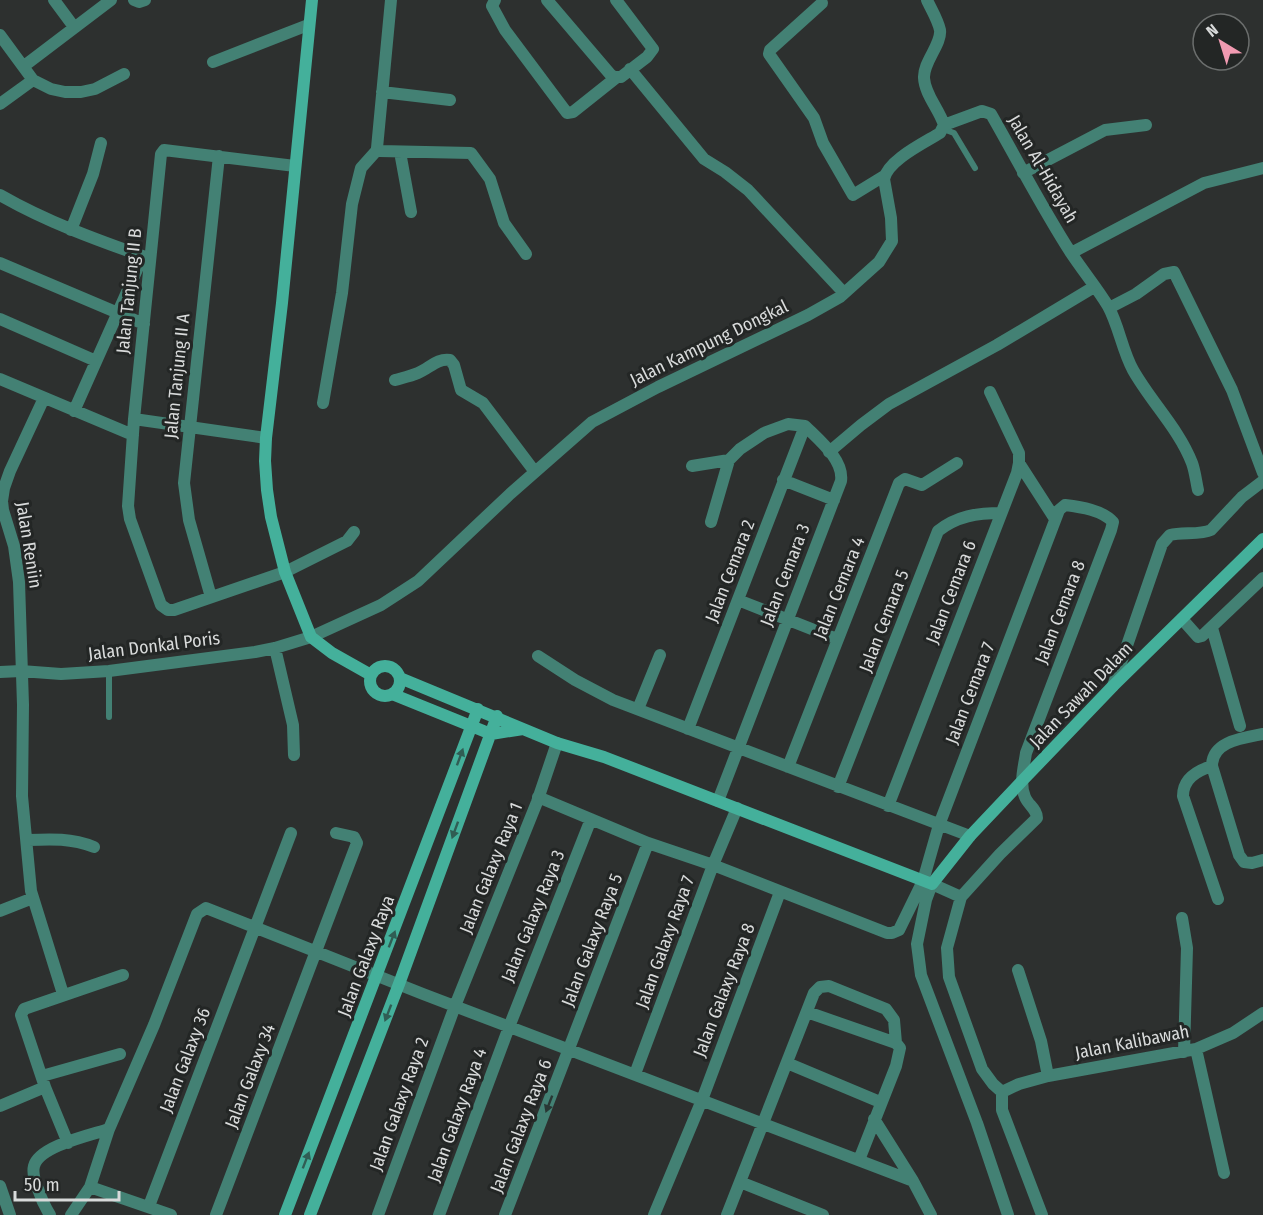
<svg xmlns="http://www.w3.org/2000/svg" width="1263" height="1215" font-family="'Fira Sans Condensed',sans-serif">
<style>
.lines{fill:none;stroke-linecap:round;stroke-linejoin:round}
.lane{stroke:#438174;stroke-width:6}
.street{stroke:#438174;stroke-width:12}
.secondary{stroke:#44b09b;stroke-width:12}
.oneway{fill:#305d54}
.oneway2{fill:#293835}
.labels{text-anchor:middle;stroke-width:6;stroke-linejoin:round;paint-order:stroke}
.street-label{font-size:18px;fill:#d8dada;stroke:#232625}
</style>
<rect width="100%" height="100%" fill="#2d302f"/>
<g class="lines">
<path class="lane" d="M943,129L954,133L975,168
M109,717V671"/>
<path class="street" d="M54,0L74,27
M134,0L139,2L145,0
M391,0L377,148L380,151L471,153L490,179L504,223L526,254
M495,0L492,6L505,30L567,113L573,112L617,77
M547,0L610,74L614,77H621L647,57L653,49L616,0
M822,3L770,50L769,54L814,118L823,143L853,195L884,176
M0,35L33,80L51,89L65,92H81L95,89L124,74
M213,62L308,25
M24,66L111,0
M630,69L704,159L725,172L748,190L844,293
M382,92L450,100
M0,104L33,80
M944,125L982,111L991,114C1018,161 1042,208 1071,253C1083,271 1097,288 1108,306C1119,326 1122,350 1133,370C1151,402 1179,429 1192,463C1195,471 1196,481 1198,490
M400,152L411,212
M295,166L164,150L161,154L134,419L128,506L130,519L161,605L168,610H174L285,572L347,541L354,532
M1023,173L1105,130L1146,125
M0,195C47,222 97,240 148,258
M71,230L93,174L101,143
M1071,253L1204,183L1263,168
M0,263L144,324
M1109,308L1136,294L1164,274L1174,272L1232,390L1263,473
M0,319L96,361
M0,379L133,435
M395,380C402,378 411,376 418,373C430,368 437,358 450,360L454,365L461,390L483,403L535,472
M44,398L10,471L4,488L2,501L3,510L14,546L19,582L23,705L22,796L31,891L63,994
M323,403L342,293L352,204L361,168L378,149
M74,411L143,256
M134,419L266,438
M829,452L861,425L889,404L997,345L1094,287
M1019,463L1055,519
M692,466L729,460L740,449L764,433L788,424L805,426
M783,480L834,500
M711,522L729,460
M211,597L189,520L184,483L219,156
M738,600L837,639
M1182,619L1198,637L1202,636L1263,578
M1212,628L1240,726
M275,648L293,725L294,755
M538,656L575,680L613,700L970,836
M0,672L21,671L61,674L109,671L255,652L275,648L311,637L381,605L418,581L510,494L592,422L658,387L808,315L840,297L879,262L892,241L891,218L884,179C888,160 924,143 940,133L944,125C939,109 925,95 924,78C923,62 942,44 940,30C938,20 931,9 927,0
M1113,686L1162,544L1170,535C1182,532 1201,535 1211,530L1242,497L1263,481
M638,709L660,655
M688,729L805,426
M1263,734C1243,738 1212,741 1212,766L1239,855L1244,862L1252,863L1263,860
M1212,766C1196,771 1183,779 1183,796L1218,899
M788,767L899,483L905,479L922,485L957,463
M838,787L938,531C957,516 977,513 1001,513
M538,797L648,843L713,865L887,933H892L899,930L923,881L939,825L1059,510L1065,505C1081,507 1102,510 1113,522L1111,530L1026,753C1024,767 1019,783 1025,797C1028,805 1037,809 1037,818L1000,854L961,897L947,948L949,977L982,1069L993,1084L1002,1092V1110L1042,1215
M718,801L841,481C844,460 819,440 805,426
M888,806L1017,473L1019,463V453L990,392
M27,840C51,839 71,838 94,847
M961,897L932,884L926,900L917,944L921,975L977,1123L1008,1215
M0,911L33,898
M1182,918L1187,948L1184,1052
M1018,970L1041,1041L1048,1076
M807,1012L896,1043L900,1048L896,1066L859,1160
M1196,1049L1224,1173
M787,1063L880,1102
M635,1074L713,865L737,808
M42,1076L120,1054
M45,1087L68,1143
M1002,1092L1019,1084L1048,1076L1196,1049L1233,1033L1263,1013
M0,1106L45,1087L21,1015L24,1009L123,975
M874,1119L913,1181L931,1215
M740,1182L823,1215
M0,1186L10,1215
M149,1206L291,833
M50,1215C45,1207 41,1198 38,1189C35,1182 32,1174 34,1166C39,1146 91,1135 109,1129
M71,1215L90,1187
M171,1215L90,1187L109,1129L154,1025L197,914L206,908L423,994L913,1181
M216,1215L357,843L354,837L336,833
M378,1215L455,1006L537,802L557,743
M439,1215L509,1027L591,819
M505,1215L648,843
M654,1215L702,1100L780,892
M727,1215L814,993L820,987L829,986L886,1009L894,1020L896,1043"/>
<path class="secondary" d="M312,0L282,303L266,438L265,461L267,490L271,517L285,572L311,637L332,653L371,675
M370 681a15 15 0 1 1 30 0a15 15 0 1 1-30 0Z
M400,678L557,743L604,757L932,884L970,836L1022,781L1113,686L1263,539
M392,694L491,734L523,729
M285,1215L478,709
M310,1215L399,984L497,716"/>
</g>
<defs><path id="oneway-solid" d="M-6-.8H1V-3.2L6.5 0L1 3.2V.8H-6Z" transform="scale(1.5)"/></defs>
<g class="oneway">
<use href="#oneway-solid" transform="translate(460 757) rotate(-70)"/>
<use href="#oneway-solid" transform="translate(455 830) rotate(110)"/>
<use href="#oneway-solid" transform="translate(392 939) rotate(-69)"/>
<use href="#oneway-solid" transform="translate(388 1013) rotate(111)"/>
<use href="#oneway-solid" transform="translate(306 1160) rotate(-69)"/>
</g>
<use class="oneway2" href="#oneway-solid" transform="translate(549 1104) rotate(111)"/>
<g class="labels">
<g class="street-label">
<text transform="translate(1043 169) rotate(60)" y="6">Jalan Al-Hidayah</text>
<text transform="translate(129 291) rotate(-84)" y="6">Jalan Tanjung II B</text>
<text transform="translate(709 343) rotate(-26)" y="6">Jalan Kampung Dongkal</text>
<text transform="translate(177 376) rotate(-84)" y="6">Jalan Tanjung II A</text>
<text transform="translate(29 545) rotate(81)" y="6">Jalan Reniin</text>
<text transform="translate(730 571) rotate(-69)" y="6">Jalan Cemara 2</text>
<text transform="translate(785 575) rotate(-69)" y="6">Jalan Cemara 3</text>
<text transform="translate(839 588) rotate(-68)" y="6">Jalan Cemara 4</text>
<text transform="translate(951 592) rotate(-69)" y="6">Jalan Cemara 6</text>
<text transform="translate(1060 612) rotate(-69)" y="6">Jalan Cemara 8</text>
<text transform="translate(884 621) rotate(-69)" y="6">Jalan Cemara 5</text>
<text transform="translate(154 646) rotate(-7)" y="6">Jalan Donkal Poris</text>
<text transform="translate(970 693) rotate(-69)" y="6">Jalan Cemara 7</text>
<text transform="translate(1081 695) rotate(-46)" y="6">Jalan Sawah Dalam</text>
<text transform="translate(491 868) rotate(-68)" y="6">Jalan Galaxy Raya 1</text>
<text transform="translate(533 916) rotate(-68)" y="6">Jalan Galaxy Raya 3</text>
<text transform="translate(592 940) rotate(-69)" y="6">Jalan Galaxy Raya 5</text>
<text transform="translate(665 942) rotate(-70)" y="6">Jalan Galaxy Raya 7</text>
<text transform="translate(366 956) rotate(-69)" y="6">Jalan Galaxy Raya</text>
<text transform="translate(724 990) rotate(-69)" y="6">Jalan Galaxy Raya 8</text>
<text transform="translate(1132 1042) rotate(-11)" y="6">Jalan Kalibawah</text>
<text transform="translate(185 1060) rotate(-69)" y="6">Jalan Galaxy 36</text>
<text transform="translate(250 1076) rotate(-69)" y="6">Jalan Galaxy 34</text>
<text transform="translate(399 1104) rotate(-70)" y="6">Jalan Galaxy Raya 2</text>
<text transform="translate(457 1115) rotate(-70)" y="6">Jalan Galaxy Raya 4</text>
<text transform="translate(521 1126) rotate(-69)" y="6">Jalan Galaxy Raya 6</text>
</g>
</g>
<g transform="translate(1221 42) rotate(322)"><circle r="28" fill="#232625" stroke="#6b6e6d" stroke-width="1.5"/>
<path d="M0-4.5L10 22L0 15L-10 22Z" fill="#f19ab1"/>
<text y="-9" font-size="16" font-weight="bold" text-anchor="middle" fill="#d8dada">N</text>
</g>
<path d="M15 1191v9h104v-9" fill="none" stroke="#d8dada" stroke-width="3"/>
<text x="24" y="1191" font-size="18" fill="#d8dada" stroke="#232625" stroke-width="4.5" paint-order="stroke">50 m</text>
</svg>
